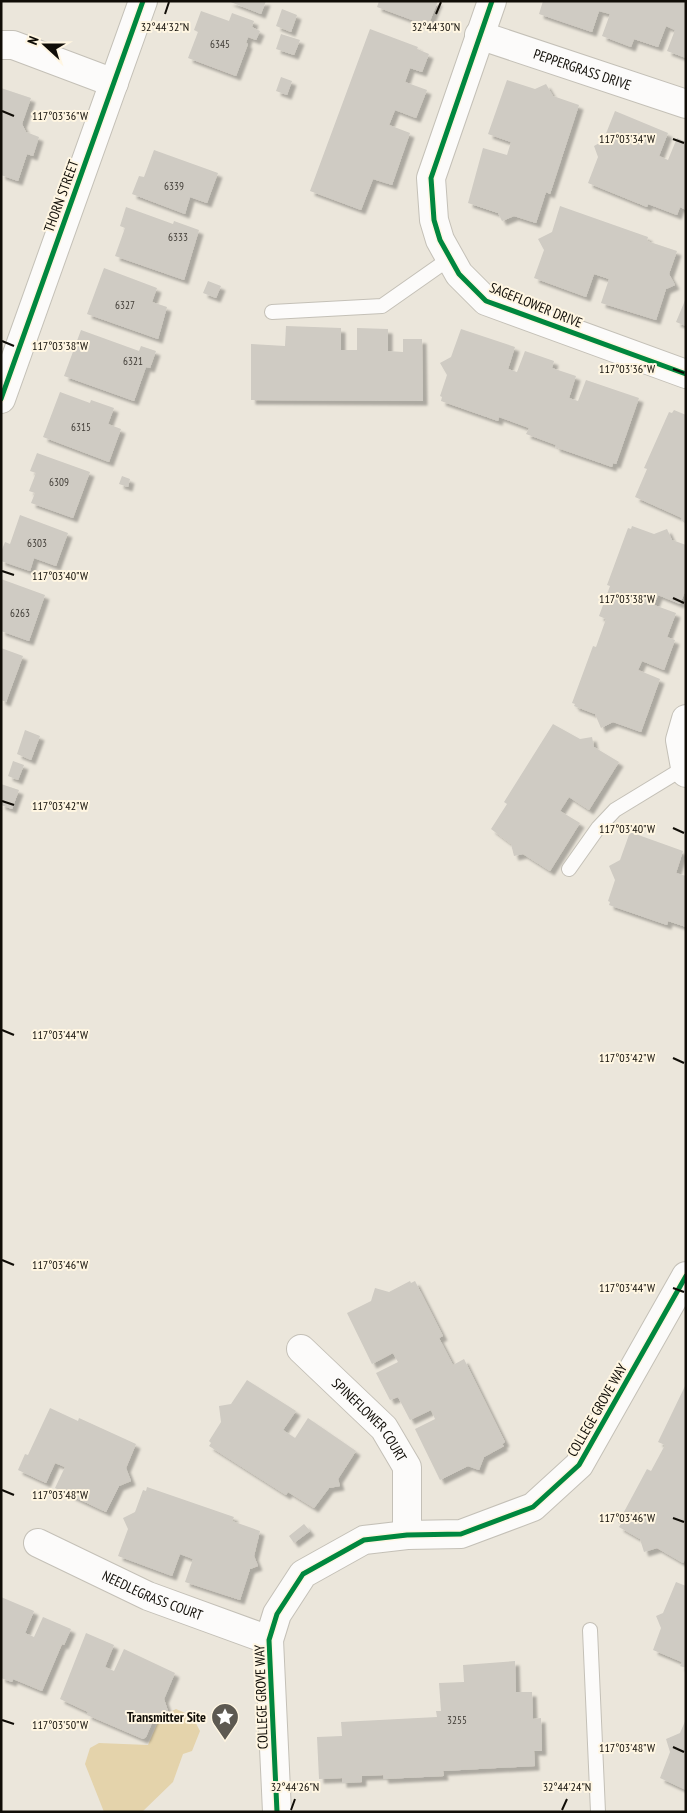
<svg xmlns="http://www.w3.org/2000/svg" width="687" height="1813" font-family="'PT Sans Narrow',sans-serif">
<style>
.green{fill:#e4d3ab}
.building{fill:#cfcbc3;filter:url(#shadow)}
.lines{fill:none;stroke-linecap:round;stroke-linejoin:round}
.service-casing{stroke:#c4c0b7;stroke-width:16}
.minor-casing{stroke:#c4c0b7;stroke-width:30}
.tertiary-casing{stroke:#c4c0b7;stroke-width:30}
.service{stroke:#fcfbfa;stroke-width:14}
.minor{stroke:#fcfbfa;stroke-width:28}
.tertiary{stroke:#fcfbfa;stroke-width:28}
.cycleway-casing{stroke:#fff6e2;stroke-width:8}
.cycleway{stroke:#00873e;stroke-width:5}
.ticks{fill:none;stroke:#100d07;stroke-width:2}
.labels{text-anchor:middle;stroke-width:4;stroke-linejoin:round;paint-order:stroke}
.number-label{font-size:11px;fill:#403c36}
.street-label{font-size:14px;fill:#100d07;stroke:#fff6e2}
.poi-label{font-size:14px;font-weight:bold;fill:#100d07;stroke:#fff6e2;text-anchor:end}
.ticks-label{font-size:12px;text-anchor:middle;fill:#100d07;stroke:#fff6e2;stroke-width:4;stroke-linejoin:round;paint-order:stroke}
</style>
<defs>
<filter id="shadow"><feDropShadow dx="4.5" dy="4.5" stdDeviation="1" flood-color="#0004"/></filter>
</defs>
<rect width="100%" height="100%" fill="#ebe6db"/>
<path class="green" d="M176,1709L192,1716L200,1731L192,1751L183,1754L173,1782L142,1812H104L85,1764L90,1748L99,1743L148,1745L160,1717Z"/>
<path class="building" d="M228,1H266L261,14Z
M379,1H438L428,26L377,7Z
M543,1H686V58L667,51L675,30L666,26L658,47L634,39L631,47L602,36L610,14L599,11L592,32L539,14Z
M282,9L297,15L291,32L276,26Z
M201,11L229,21L232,13L254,21L252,27L260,31L256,40L248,37L246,43L248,44L236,76L188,58L198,32L194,30Z
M370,29L418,47L417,49L429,54L422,72L410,68L405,82L427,90L416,118L395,110L389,125L410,133L392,185L373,179L361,210L310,191Z
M281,34L300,40L294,55L276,49Z
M281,77L292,81L287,95L276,91Z
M507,80L535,89L546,84L553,96L579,105L550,194L546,192L536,223L514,216L502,221L498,213L468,203L483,148L507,155L511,142L488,134Z
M1,88L31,98L22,124L26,132L39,137L33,156L27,154L18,181L1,175Z
M615,111L668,133L659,156L668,160L677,138L686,142V210L680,207L677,215L648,204L647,207L588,183L598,157L594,146L603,141Z
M154,150L218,173L207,203L190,197L185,214L132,194L139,176L144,177Z
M560,206L648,237L647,241L677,251L669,274L675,285L666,289L656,320L601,303L609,279L594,274L586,297L534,278L544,250L538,239L552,232Z
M126,207L173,224L174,221L199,230L184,280L115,256L125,228L120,226Z
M104,268L157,288L152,302L167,307L158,339L87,314Z
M208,281L221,286L216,298L203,293Z
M686,298V326L676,322Z
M286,326L341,328V350H357V328L388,329V351L403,352V339H422L423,401L251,400V344L285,346Z
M461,329L515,347L508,369L517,372L525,351L554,361L552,368L576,376L569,398L578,401L586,380L639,398L616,464L613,463L612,467L555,447L556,445L526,434L529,428L499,417L498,421L441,401L442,397L440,396L447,375L440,363L451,357Z
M81,330L139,351L141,346L156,351L150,368L146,367L134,401L64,376Z
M60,392L90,403L91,400L114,408L108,424L121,429L109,462L43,437Z
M674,410L686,415V524L681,520L682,518L635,497L647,469L644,468L669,412L672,413Z
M37,453L90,472L73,518L31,503L35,493L29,491L36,473L30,471Z
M122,476L130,479L128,487L119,484Z
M20,515L68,533L56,566L34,558L30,571L1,561V552L5,542L10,544Z
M632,526L654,534L667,529L672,540L686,545V589L680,604L658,595L654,605L676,613L667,637L675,640L664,670L642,661L638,670L660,679L641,732L613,722L601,728L595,714L574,706L575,704L572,703L593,646L596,647L606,619L599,616L610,586L607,585L628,528L631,529Z
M1,579L45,595L29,641L1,631Z
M1,648L23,656L6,702L1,700Z
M553,724L580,739L592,737L594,747L619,762L589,810L569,797L560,811L580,823L550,871L523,854L514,856L511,844L491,829L507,804L504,802Z
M25,730L40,736L31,760L17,754Z
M13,761L24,765L18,780L8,776Z
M1,784L19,790L12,809L1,805Z
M630,832L683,851L676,873L686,876V927L668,921L667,925L609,905L610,902L608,901L615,880L609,866L620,860Z
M410,1281L411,1283L415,1281L443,1336L439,1338L453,1365L464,1359L505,1442L502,1444L504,1446L484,1457L479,1470L468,1466L440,1480L415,1429L435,1419L431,1410L410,1420L398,1397L390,1400L376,1373L398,1362L393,1353L372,1364L347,1313L371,1301L375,1288L389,1292Z
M247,1380L296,1411L283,1430L295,1438L308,1418L356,1451L338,1479L340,1486L329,1488L314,1508L288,1492L286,1495L209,1446L211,1443L209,1441L221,1422L219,1406L231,1404Z
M686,1384V1558L683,1563L657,1548L644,1552L640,1539L619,1527L621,1524L618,1523L647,1469L651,1471L665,1445L658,1442Z
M50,1408L78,1421L79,1418L136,1444L126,1468L131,1481L119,1486L106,1512L55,1488L65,1467L55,1463L46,1483L18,1470L25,1454L28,1455Z
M147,1487L234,1517L232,1521L260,1531L254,1556L258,1566L250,1569L240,1600L185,1582L193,1559L180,1554L172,1576L118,1556L128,1529L123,1518L135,1512L143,1490L146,1491Z
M304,1524L310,1531L294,1543L289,1536Z
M676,1582L686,1586V1668L680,1666L682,1662L653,1650L661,1628L656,1616L663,1613Z
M1,1597L34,1611L25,1633L34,1637L43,1617L71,1629L64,1645L62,1644L42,1691L13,1679L12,1682L1,1678Z
M86,1633L114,1645L105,1667L114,1671L124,1649L175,1673L164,1699L168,1711L155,1716L146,1737L143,1739L87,1715L88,1712L60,1699Z
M515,1661L516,1692H532L533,1719L541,1718L542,1751H534L535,1766L443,1771L444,1776L384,1779L383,1775L362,1776V1782L342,1783V1778L319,1779L317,1737L342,1736L341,1722L437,1717L436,1711H441L439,1683L464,1682L463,1665Z
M686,1719V1790L660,1778L670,1752L666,1739L680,1733Z"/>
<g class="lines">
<defs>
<path id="service" d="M272,312L382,306L449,259
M569,869L598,828L615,810L684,768
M590,1630L598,1812"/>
<g id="minor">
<path d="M492,1L431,178L434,220L440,240L459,274L486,301L686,374"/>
<path id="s1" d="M479,35L686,104"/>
<path d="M1,45H13L114,83"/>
<path d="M1,399L143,1"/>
<path d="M686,719L680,740L686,773"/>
<path id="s2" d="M301,1349L384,1428L407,1467V1535"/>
<path id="s3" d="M38,1543L148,1596L269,1640"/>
</g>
<path id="tertiary" d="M277,1812L269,1640L277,1614L303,1574L364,1540L407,1535L461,1534L533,1507L579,1465L686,1276"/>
</defs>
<use href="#service" class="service-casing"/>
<use href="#minor" class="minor-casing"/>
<use href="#tertiary" class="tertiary-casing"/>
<use href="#service" class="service"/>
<use href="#minor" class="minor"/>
<use href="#tertiary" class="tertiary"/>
<defs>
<path id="cycleway" d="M492,1L431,178L434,220L440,240L459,274L486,301L686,374
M1,399L143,1
M277,1812L269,1640L277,1614L303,1574L364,1540L407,1535L461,1534L533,1507L579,1465L686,1276"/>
</defs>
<use href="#cycleway" class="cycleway-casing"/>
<use href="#cycleway" class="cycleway"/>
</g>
<path class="ticks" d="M165,14L169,2M436,14L441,2M2,111L14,116M673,139L684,143M2,341L14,346M673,369L684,373M2,571L14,575M673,598L684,603M2,801L14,805M673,828L684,833M2,1030L14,1035M673,1058L684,1063M2,1260L14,1265M673,1288L684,1292M2,1490L14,1495M673,1518L684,1522M2,1720L14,1724M673,1747L684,1752M291,1810L295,1799M562,1810L567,1799"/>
<defs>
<symbol id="sight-pin" viewBox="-11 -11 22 30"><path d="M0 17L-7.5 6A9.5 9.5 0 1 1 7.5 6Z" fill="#5d5951" stroke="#fff6e2"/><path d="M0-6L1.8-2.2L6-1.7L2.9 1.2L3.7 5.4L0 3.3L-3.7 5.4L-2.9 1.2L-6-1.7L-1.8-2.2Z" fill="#fff"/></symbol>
</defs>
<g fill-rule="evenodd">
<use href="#sight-pin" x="209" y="1701" width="32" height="43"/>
</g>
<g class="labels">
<g class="number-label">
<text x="220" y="48">6345</text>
<text x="174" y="190">6339</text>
<text x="178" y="241">6333</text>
<text x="125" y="309">6327</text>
<text x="133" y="365">6321</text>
<text x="81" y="431">6315</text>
<text x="59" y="486">6309</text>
<text x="37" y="547">6303</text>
<text x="20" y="617">6263</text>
<text x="457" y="1724">3255</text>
</g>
<g class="street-label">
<text dy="5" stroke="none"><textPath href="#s1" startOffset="109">PEPPERGRASS DRIVE</textPath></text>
<text transform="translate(61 196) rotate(-70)" y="5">THORN STREET</text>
<text transform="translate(536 305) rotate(22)" y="5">SAGEFLOWER DRIVE</text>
<text transform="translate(597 1410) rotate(-60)" y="5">COLLEGE GROVE WAY</text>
<text dy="5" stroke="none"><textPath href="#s2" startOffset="99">SPINEFLOWER COURT</textPath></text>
<text dy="5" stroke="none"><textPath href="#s3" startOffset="126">NEEDLEGRASS COURT</textPath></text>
<text transform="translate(261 1697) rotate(-92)" y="5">COLLEGE GROVE WAY</text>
</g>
<g class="poi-label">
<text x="206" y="1722">Transmitter Site</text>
</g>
</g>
<g class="ticks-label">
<text x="165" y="31">32°44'32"N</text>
<text x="436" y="31">32°44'30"N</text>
<text x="60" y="120">117°03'36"W</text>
<text x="627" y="143">117°03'34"W</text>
<text x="60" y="350">117°03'38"W</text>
<text x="627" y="373">117°03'36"W</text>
<text x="60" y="580">117°03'40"W</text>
<text x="627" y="603">117°03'38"W</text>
<text x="60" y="810">117°03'42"W</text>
<text x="627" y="833">117°03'40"W</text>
<text x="60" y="1039">117°03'44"W</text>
<text x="627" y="1062">117°03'42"W</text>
<text x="60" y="1269">117°03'46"W</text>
<text x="627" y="1292">117°03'44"W</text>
<text x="60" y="1499">117°03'48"W</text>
<text x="627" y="1522">117°03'46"W</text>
<text x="60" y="1729">117°03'50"W</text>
<text x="627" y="1752">117°03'48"W</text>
<text x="295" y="1791">32°44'26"N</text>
<text x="567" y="1791">32°44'24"N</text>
</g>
<rect width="687" height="1813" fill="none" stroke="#100d07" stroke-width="5"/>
<g transform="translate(45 45) rotate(291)" stroke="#fff6e2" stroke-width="4" paint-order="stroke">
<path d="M0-4L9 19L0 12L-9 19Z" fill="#100d07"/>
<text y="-8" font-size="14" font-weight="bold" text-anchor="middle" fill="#100d07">N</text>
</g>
</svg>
